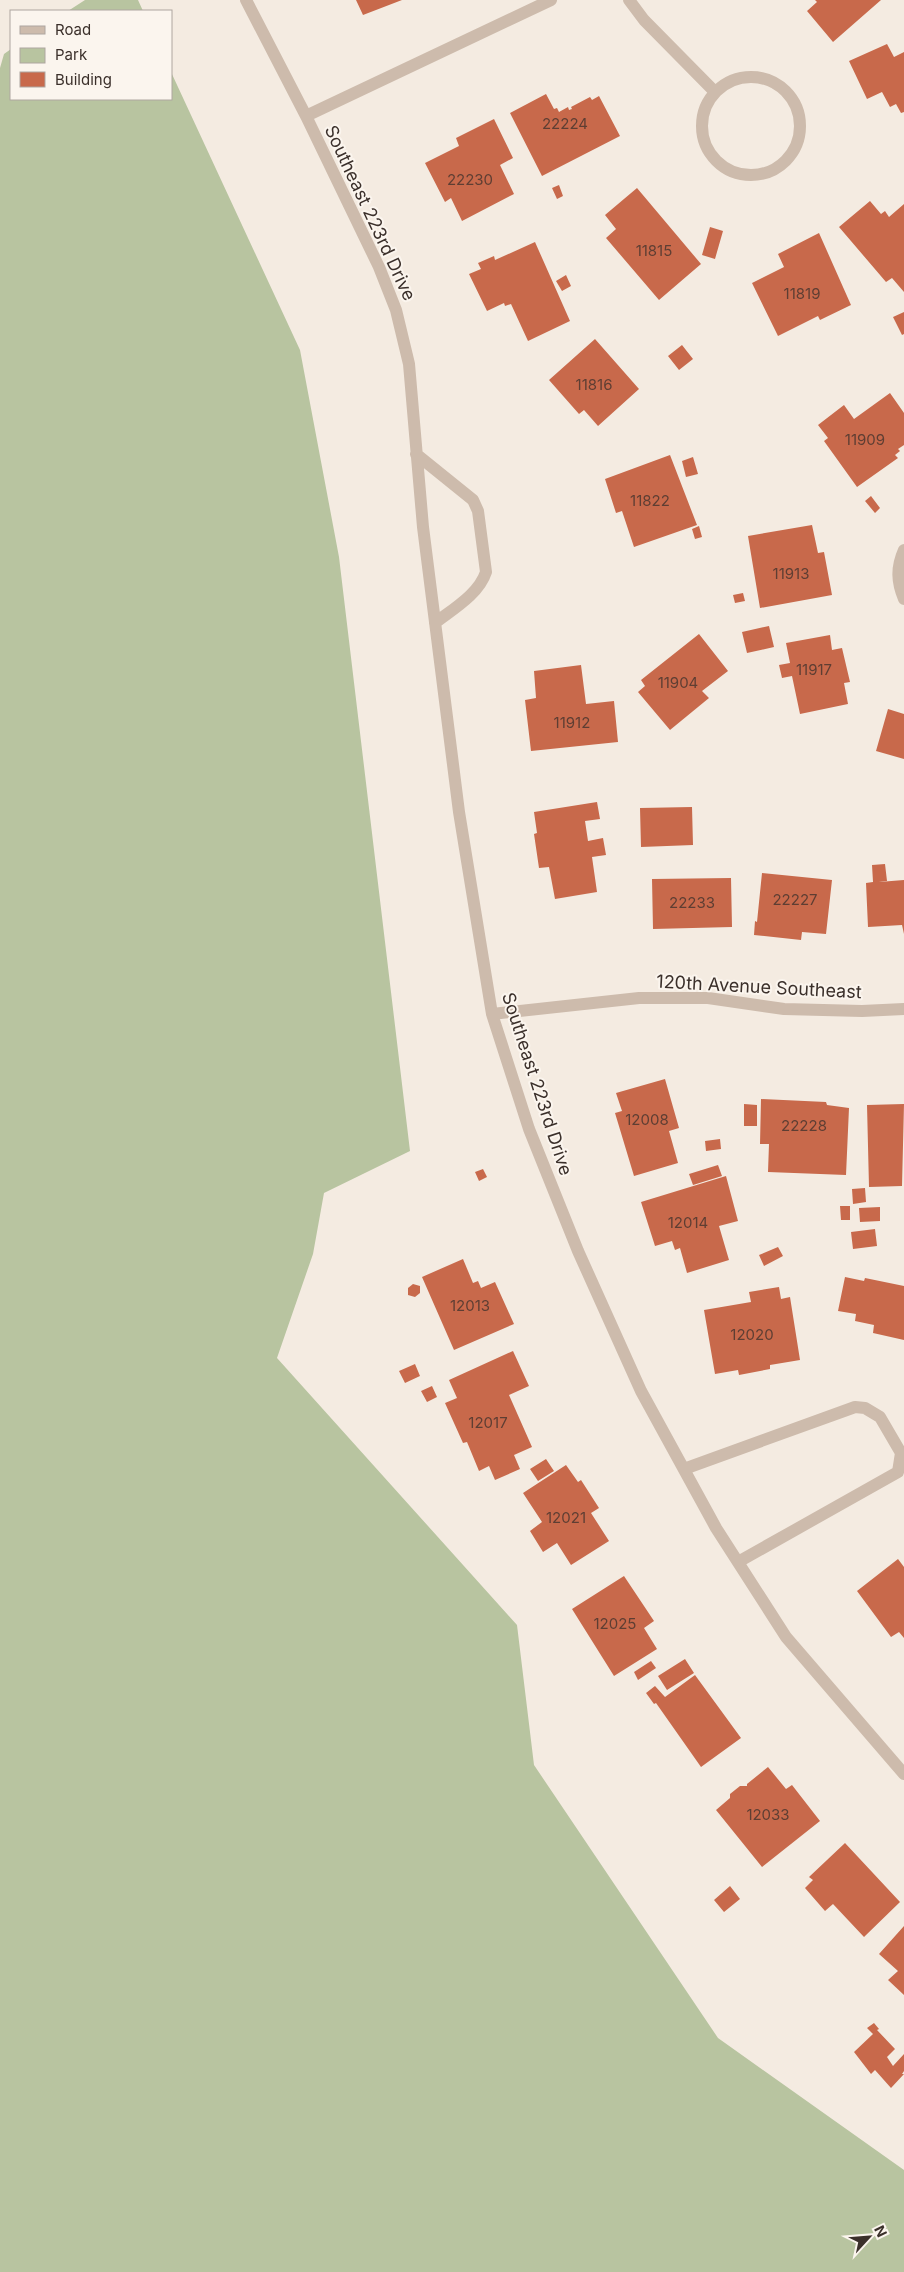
<svg xmlns="http://www.w3.org/2000/svg" width="904" height="2272" font-family="Inter,sans-serif">
<style>
.green{fill:#b8c4a0}
.building{fill:#c8694b}
.lines{fill:none;stroke-linecap:round;stroke-linejoin:round}
.minor{stroke:#cdbbac;stroke-width:12}
.labels{text-anchor:middle;stroke-width:4;stroke-linejoin:round;paint-order:stroke}
.number-label{font-size:15px;fill:#5e3e33}
.street-label{font-size:18px;fill:#3b302b;stroke:#fbf5ee}
</style>
<rect width="100%" height="100%" fill="#f4ebe1"/>
<path class="green" d="M85,0H138L143,11H68Z
M11,49V99H171V72L300,350L339,557L410,1151L324,1193L313,1254L277,1358L517,1625L534,1765L718,2038L904,2170V2272H0V68L4,54Z"/>
<path class="building" d="M356,0H402L363,15Z
M815,0H881L833,42L807,11L817,2Z
M887,44L894,57L904,52V112L901,113L896,104L890,107L882,92L867,99L849,61Z
M546,94L554,109L557,108L559,112L568,107L569,110L572,109L571,107L590,97L592,100L599,96L620,136L542,176L510,113Z
M494,119L513,158L500,165L514,194L462,221L451,198L445,202L425,163L459,146L456,138Z
M559,185L563,196L557,199L552,188Z
M637,188L701,264L659,300L606,238L616,229L605,215Z
M870,201L881,214L885,211L889,217L904,204V292L892,278L886,282L839,227Z
M710,227L723,231L715,259L702,255Z
M819,233L851,305L820,320L818,316L778,336L752,283L784,267L778,254Z
M535,242L570,321L528,341L511,304L505,306L504,303L487,311L469,274L481,269L478,263L494,256L495,260Z
M566,275L571,286L562,291L556,281Z
M904,312V334L902,335L893,317Z
M595,339L639,389L598,426L584,410L579,414L549,380Z
M682,345L693,359L679,370L668,356Z
M890,393L904,413V445L898,449L900,451L895,455L898,458L857,487L824,441L828,438L818,425L844,405L854,419Z
M670,455L697,525L634,547L622,511L616,513L605,479Z
M693,457L698,474L686,477L682,461Z
M871,496L880,508L875,513L865,501Z
M812,525L818,553L824,552L832,595L760,608L748,536Z
M699,526L702,537L695,539L692,529Z
M743,593L745,601L735,603L733,595Z
M769,626L774,647L747,653L742,632Z
M699,634L728,671L702,691L709,698L670,730L638,692L645,686L641,680Z
M830,635L832,650L842,648L850,682L844,683L848,704L800,714L792,676L782,678L779,665L790,663L786,643Z
M581,665L586,704L614,701L618,742L531,751L525,700L536,698L534,671Z
M888,709L904,714V759L876,751Z
M597,802L600,819L585,821L588,841L603,838L606,855L592,857L597,892L555,899L549,867L539,868L534,834L537,833L534,812Z
M692,807L693,845L641,847L640,808Z
M885,864L887,881L879,882L904,880V934L902,925L868,927L866,883L873,882L872,865Z
M762,873L832,880L826,934L802,932L801,940L754,935L755,921L757,922Z
M731,878L732,927L653,929L652,879Z
M665,1079L679,1128L669,1131L678,1163L634,1176L615,1113L622,1111L616,1093Z
M761,1099L826,1102L827,1105L849,1108L846,1175L768,1172L769,1144H760Z
M744,1104L757,1105V1126H744Z
M904,1104L902,1186L869,1187L867,1105Z
M720,1139L721,1149L706,1151L705,1141Z
M718,1165L722,1176L693,1185L689,1174Z
M483,1169L487,1177L479,1181L475,1172Z
M726,1176L738,1221L719,1226L729,1260L687,1273L680,1248L675,1250L672,1241L655,1246L641,1202Z
M865,1188L866,1202L853,1204L852,1189Z
M840,1206H850V1220H841Z
M880,1207V1221L860,1222L859,1208Z
M875,1229L877,1246L853,1249L851,1232Z
M778,1247L783,1256L764,1266L759,1255Z
M463,1259L473,1283L478,1281L481,1288L495,1282L514,1324L454,1350L422,1277Z
M845,1277L864,1281L865,1278L904,1286V1340L873,1333L874,1325L855,1321L856,1314L838,1311Z
M413,1284L420,1286V1293L415,1297L408,1295V1288Z
M779,1287L781,1299L790,1297L800,1360L770,1365V1369L739,1375L738,1370L715,1374L704,1310L751,1302L749,1292Z
M513,1351L529,1386L509,1395L532,1447L514,1455L520,1469L495,1480L489,1466L479,1471L467,1442L463,1443L445,1403L457,1398L449,1380Z
M415,1364L420,1376L405,1383L399,1371Z
M432,1386L437,1397L427,1402L421,1391Z
M546,1459L554,1471L538,1481L530,1469Z
M566,1465L578,1482L581,1480L599,1508L591,1513L609,1541L571,1565L557,1543L543,1552L530,1531L542,1522L523,1493Z
M898,1559L904,1567V1638L899,1632L891,1637L857,1591Z
M624,1576L654,1621L644,1628L657,1649L614,1676L572,1609Z
M685,1659L694,1673L667,1690L658,1676Z
M651,1661L656,1668L638,1680L634,1672Z
M695,1675L741,1738L701,1767L656,1703L654,1704L646,1693L655,1686L665,1697Z
M768,1767L786,1789L792,1785L820,1821L762,1867L716,1810L730,1798V1794L740,1786H747V1784Z
M845,1843L900,1902L864,1937L833,1904L825,1911L805,1888L813,1880L809,1877Z
M730,1886L740,1899L724,1912L714,1900Z
M904,1926V1995L888,1980L898,1971L879,1954Z
M874,2023L879,2029L877,2030L895,2049L887,2057L893,2066L904,2054V2071L902,2074H904L891,2088L875,2070L871,2074L854,2052L873,2034L867,2028Z"/>
<g class="lines">
<path class="minor" d="M246,0L306,116L379,267L396,310L409,364L423,527L459,812L492,1014L529,1129L578,1251L641,1391L716,1528L786,1637L904,1774
M629,0L644,20L715,92
M702 126a49 49 0 1 1 98 0a49 49 0 1 1-98 0Z
M306,116L551,0
M416,454L473,500L478,511L486,572C479,594 453,609 435,623
M904,550C896,568 897,582 904,599
M492,1014L639,998H708L784,1009L862,1011L904,1009
M684,1469L855,1407L865,1408L880,1417L901,1453L898,1472L738,1562"/>
</g>
<g class="labels">
<g class="number-label">
<text x="565" y="129">22224</text>
<text x="470" y="185">22230</text>
<text x="654" y="256">11815</text>
<text x="802" y="299">11819</text>
<text x="594" y="390">11816</text>
<text x="865" y="445">11909</text>
<text x="650" y="506">11822</text>
<text x="791" y="579">11913</text>
<text x="814" y="675">11917</text>
<text x="678" y="688">11904</text>
<text x="572" y="728">11912</text>
<text x="795" y="905">22227</text>
<text x="692" y="908">22233</text>
<text x="647" y="1125">12008</text>
<text x="804" y="1131">22228</text>
<text x="688" y="1228">12014</text>
<text x="470" y="1311">12013</text>
<text x="752" y="1340">12020</text>
<text x="488" y="1428">12017</text>
<text x="566" y="1523">12021</text>
<text x="615" y="1629">12025</text>
<text x="768" y="1820">12033</text>
</g>
<g class="street-label">
<text transform="translate(370 213) rotate(65)" y="6">Southeast 223rd Drive</text>
<text transform="translate(759 987) rotate(3)" y="6">120th Avenue Southeast</text>
<text transform="translate(537 1084) rotate(72)" y="6">Southeast 223rd Drive</text>
</g>
</g>
<rect x="10" y="10" width="162" height="90" fill="#fbf5ee" stroke="#aea6a0"/>
<rect x="20" y="26" width="25" height="8" fill="#cdbbac" stroke="#aea6a0"/>
<text x="55" y="35" font-size="15" fill="#3b302b">Road</text>
<rect x="20" y="48" width="25" height="15" fill="#b8c4a0" stroke="#aea6a0"/>
<text x="55" y="60" font-size="15" fill="#3b302b">Park</text>
<rect x="20" y="72" width="25" height="15" fill="#c8694b" stroke="#aea6a0"/>
<text x="55" y="85" font-size="15" fill="#3b302b">Building</text>
<g transform="translate(869 2237) rotate(64)" stroke="#fbf5ee" stroke-width="4" paint-order="stroke">
<path d="M0-4L9 19L0 12L-9 19Z" fill="#3b302b"/>
<text y="-8" font-size="14" font-weight="bold" text-anchor="middle" fill="#3b302b">N</text>
</g>
</svg>
